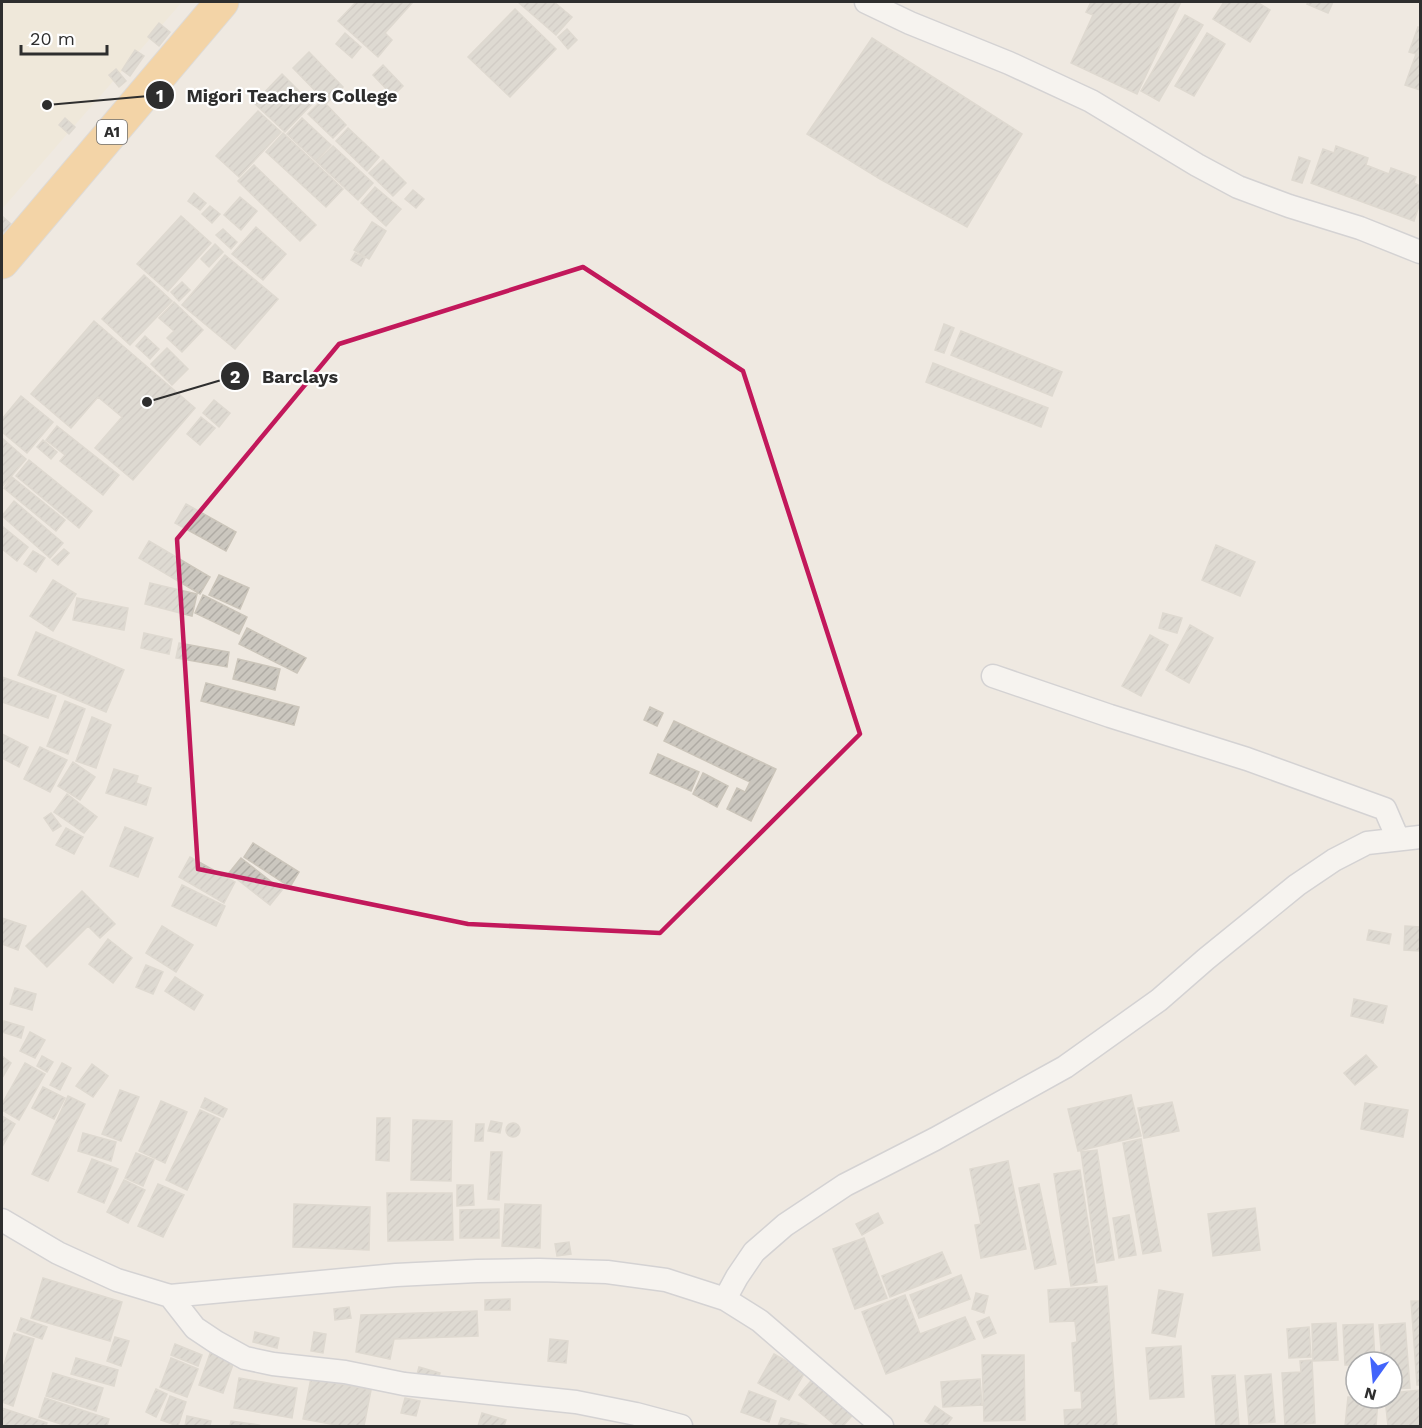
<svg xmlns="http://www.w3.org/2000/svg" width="1422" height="1428" font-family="'Work Sans',sans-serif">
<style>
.education{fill:#f0e6d1}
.building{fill:url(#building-hatch);stroke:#cbc5ba;stroke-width:1.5}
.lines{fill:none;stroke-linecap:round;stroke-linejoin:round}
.minor-casing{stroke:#b4b7c1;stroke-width:25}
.trunk-casing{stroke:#c9c9c9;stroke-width:35}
.minor{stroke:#fff;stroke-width:22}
.trunk{stroke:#f8ba60;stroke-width:33}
.marked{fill:none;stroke:#c2185b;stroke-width:4.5;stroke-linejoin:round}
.labels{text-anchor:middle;stroke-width:4.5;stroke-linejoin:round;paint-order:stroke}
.shield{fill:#fff;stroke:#6d6d6d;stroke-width:1.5}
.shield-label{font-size:15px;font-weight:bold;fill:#2e2e2e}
.leader{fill:none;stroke:#2e2e2e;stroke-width:2}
.callout-dot{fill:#2e2e2e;stroke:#fff;stroke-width:2}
.mark-label{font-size:18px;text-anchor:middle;font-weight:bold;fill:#fff}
.callout-label{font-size:18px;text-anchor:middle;font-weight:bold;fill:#2e2e2e;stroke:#fff;stroke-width:4.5;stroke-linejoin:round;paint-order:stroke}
</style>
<defs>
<pattern id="building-hatch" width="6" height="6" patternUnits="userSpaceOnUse" patternTransform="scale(1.5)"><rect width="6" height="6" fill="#cbc7bf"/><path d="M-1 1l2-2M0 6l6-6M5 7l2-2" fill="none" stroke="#afaba4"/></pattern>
</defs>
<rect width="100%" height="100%" fill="#efe9e1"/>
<path class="education" d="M2,2H182L2,209Z"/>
<path class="building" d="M356,2H413L385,33L392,40L378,57L338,21Z
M518,2H554L572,17L556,35Z
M1091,2H1181L1137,94L1071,63L1093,15L1086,12Z
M1224,2H1257L1270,10L1250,42L1213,19Z
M1308,2H1333L1328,13L1307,4Z
M515,9L556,49L510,97L468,57Z
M1185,15L1203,25L1159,101L1141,91Z
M159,23L170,32L159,46L148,37Z
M1418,27L1420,28V90L1405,85L1416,54L1409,52Z
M567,29L577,40L568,49L558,37Z
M345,33L361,47L352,58L336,44Z
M1207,33L1225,44L1194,96L1175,86Z
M872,38L1022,134L967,227L880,179L807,134Z
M135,50L144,56L130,76L122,70Z
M309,52L343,87L327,103L293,68Z
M383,65L403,86L393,96L373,75Z
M116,69L126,81L119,87L109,75Z
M282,74L312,104L285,132L254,103Z
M322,100L346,125L333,138L308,114Z
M258,111L281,132L239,177L216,156Z
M65,118L75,127L69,134L59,125Z
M302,118L331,145L316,161L287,134Z
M348,128L379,157L367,171L336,141Z
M283,133L343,189L326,207L266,152Z
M333,146L373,183L358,200L317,162Z
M1336,146L1368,158L1366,165L1389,174L1391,168L1416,177L1414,183L1420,186V203L1414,221L1311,183L1323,149L1334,153Z
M1299,157L1310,161L1302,183L1292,180Z
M383,160L406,183L393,196L369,173Z
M254,165L316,225L300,241L238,181Z
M375,187L401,209L386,226L361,203Z
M413,190L424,199L416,208L405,199Z
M194,193L206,203L200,210L188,201Z
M240,197L257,211L241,230L224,215Z
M210,206L220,214L212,223L202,214Z
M2,216L11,224L2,236Z
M181,216L211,243L168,291L137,264Z
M372,222L386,231L369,259L354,250Z
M256,227L286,254L263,280L232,254Z
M223,229L237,242L231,249L216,235Z
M215,244L223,252L209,267L201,259Z
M355,253L365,258L361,266L351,260Z
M225,255L278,299L235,349L182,305Z
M144,275L172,301L130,345L102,319Z
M182,282L190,290L179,301L171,292Z
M174,302L203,330L182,352L167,338L174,331L159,318Z
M94,321L195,408L133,480L95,448L122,417L98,397L71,428L31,394Z
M944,324L954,328L944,353L935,350Z
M961,331L1062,372L1052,396L951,355Z
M145,336L159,349L150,359L136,346Z
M167,348L188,369L172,385L151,364Z
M933,363L1048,408L1041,427L926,382Z
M21,396L53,422L27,453L2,432V419Z
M214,400L230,413L219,427L203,413Z
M201,417L215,428L200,445L187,434Z
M57,426L119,475L103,495L60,461L65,455L46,440Z
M2,438L26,459L2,487Z
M43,440L57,452L51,459L37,447Z
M29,460L92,511L79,528L16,476Z
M12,477L65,520L56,531L4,488Z
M14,501L63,543L50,558L2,516Z
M186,504L236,532L226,551L175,523Z
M2,526L28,547L17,561L2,549Z
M149,541L210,577L200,594L139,558Z
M1216,545L1255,562L1240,596L1202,580Z
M64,549L69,553L58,565L52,560Z
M33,551L45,558L36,572L24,564Z
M219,575L249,588L240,609L209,595Z
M53,580L76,594L53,631L30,616Z
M150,583L197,594L192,616L145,604Z
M203,595L247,617L239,634L195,613Z
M77,598L128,608L124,630L73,620Z
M1163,613L1182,618L1177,633L1159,628Z
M1190,625L1213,638L1189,683L1166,670Z
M247,628L306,658L297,673L239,644Z
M36,632L124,670L106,712L18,675Z
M144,633L172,639L169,654L141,648Z
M1150,635L1168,645L1141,696L1122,686Z
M179,643L229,652L227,667L176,658Z
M238,659L280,669L275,690L233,679Z
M2,677L56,696L48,718L2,702Z
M206,683L299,707L294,725L201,701Z
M65,701L85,709L68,754L47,746Z
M650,707L663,713L657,726L644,720Z
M92,717L111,725L96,768L76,761Z
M674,721L776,769L751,821L727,809L737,788L745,792L750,782L664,741Z
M2,734L28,747L19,767L2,758Z
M40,747L67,760L50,792L24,779Z
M658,754L699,772L691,791L650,773Z
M73,762L95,777L80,800L58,786Z
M114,769L138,776L136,783L151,788L146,805L106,793Z
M703,773L728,786L717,807L693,794Z
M67,794L97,817L84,833L54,812Z
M51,813L61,826L53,831L44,818Z
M125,827L153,838L138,877L110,866Z
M66,828L83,837L74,854L56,845Z
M253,843L299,872L290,887L244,857Z
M190,857L235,882L224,903L179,877Z
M241,858L282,890L270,905L229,873Z
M182,885L225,906L216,926L172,906Z
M82,891L115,924L100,938L88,926L47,967L26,946Z
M2,918L26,926L18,950L2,944Z
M162,926L193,945L176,972L146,953Z
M1405,926L1420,927V951L1404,950Z
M1369,930L1391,934L1389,944L1367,940Z
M108,939L132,958L113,983L89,964Z
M146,965L163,972L153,994L136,987Z
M175,977L203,995L194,1010L165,991Z
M15,988L36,994L32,1010L10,1004Z
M1354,999L1387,1006L1383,1023L1351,1016Z
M4,1021L24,1027L21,1038L2,1032Z
M30,1032L45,1040L35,1058L20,1051Z
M1366,1055L1377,1067L1355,1085L1344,1073Z
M2,1056L11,1063L2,1078Z
M42,1056L53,1062L47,1072L37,1066Z
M25,1063L45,1074L19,1120L2,1110V1104Z
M62,1063L71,1068L60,1090L50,1085Z
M92,1064L108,1076L93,1097L76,1086Z
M43,1087L65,1098L54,1119L32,1108Z
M120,1090L139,1097L121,1141L102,1134Z
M1131,1095L1141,1136L1078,1151L1068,1109Z
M68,1096L85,1104L48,1181L32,1174Z
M205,1098L227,1109L223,1117L201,1107Z
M161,1101L187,1112L165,1163L139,1151Z
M1172,1102L1179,1131L1144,1138L1138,1108Z
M1365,1103L1408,1110L1403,1137L1361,1129Z
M200,1110L220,1119L187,1190L166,1180Z
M2,1116L15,1124L2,1147Z
M377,1118H390L389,1161L376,1160Z
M413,1120L452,1121L451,1181L411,1180Z
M491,1121L502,1123L500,1133L488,1131Z
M506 1130a7 7 0 1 1 14 0a7 7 0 1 1-14 0Z
M476,1124H484L483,1141H475Z
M83,1133L116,1142L111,1161L78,1151Z
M1141,1139L1161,1251L1143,1254L1123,1143Z
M1097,1150L1114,1260L1097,1263L1081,1152Z
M491,1152H502L499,1200L488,1199Z
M136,1153L154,1160L143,1186L125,1178Z
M92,1159L118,1169L104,1203L78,1192Z
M1008,1161L1026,1249L981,1258L975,1225L981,1224L970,1169Z
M1080,1170L1097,1282L1071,1286L1054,1174Z
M124,1180L145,1190L128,1223L107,1212Z
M158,1184L184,1195L163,1237L138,1226Z
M1039,1184L1056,1264L1035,1269L1019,1188Z
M457,1185H473L474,1205L457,1206Z
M387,1193H452L453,1240L388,1241Z
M294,1204L370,1207L369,1250L293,1247Z
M505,1204L541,1205L540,1248L502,1246Z
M1255,1208L1260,1250L1213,1256L1208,1214Z
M499,1209V1238H460V1210Z
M878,1213L883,1223L862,1235L856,1224Z
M1129,1215L1136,1255L1119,1258L1113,1218Z
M864,1238L887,1298L855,1309L833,1249Z
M569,1242L571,1254L557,1256L555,1244Z
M942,1252L951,1273L890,1297L882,1276Z
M961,1275L970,1299L919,1318L910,1295Z
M43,1278L122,1302L110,1341L31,1318Z
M1107,1286L1117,1426H1065L1064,1410L1082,1409L1081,1391H1075L1072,1343L1077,1342L1075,1321L1050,1322L1048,1290Z
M1159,1290L1183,1294L1175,1337L1152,1333Z
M976,1293L988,1296L984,1313L972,1309Z
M905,1295L920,1334L965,1317L975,1339L886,1374L862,1312Z
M510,1299V1310H485V1300Z
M1411,1301H1420V1385H1417Z
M349,1307L351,1318L335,1320L334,1309Z
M477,1311L478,1336L394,1339L390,1359L356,1352L361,1315Z
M989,1317L996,1333L984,1338L977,1322Z
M21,1318L47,1327L42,1339L17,1330Z
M1336,1323L1338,1360L1313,1361L1312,1324Z
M1405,1323L1410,1388L1392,1389V1362H1382L1379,1325Z
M1373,1324L1375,1362H1356V1365H1345L1343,1325Z
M1309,1327L1311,1357L1289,1358L1287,1329Z
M255,1332L279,1338L277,1348L253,1342Z
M314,1332L326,1334L323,1353L311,1351Z
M14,1333L34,1339L13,1406L2,1402V1371Z
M115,1337L129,1341L121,1366L107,1361Z
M550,1339L568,1341L566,1363L548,1361Z
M175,1344L202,1355L198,1366L171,1355Z
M213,1345L237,1353L223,1393L199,1385Z
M1181,1346L1184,1397L1150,1399L1146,1348Z
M774,1354L805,1372L789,1400L758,1383Z
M982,1355H1024L1025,1420L984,1421Z
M76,1358L118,1370L114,1386L71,1374Z
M171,1358L198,1369L187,1397L160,1387Z
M1312,1360L1315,1423L1285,1425L1282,1373L1301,1372L1300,1361Z
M419,1367L440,1373L437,1384L416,1378Z
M53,1373L103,1388L96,1411L46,1396Z
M1271,1374L1275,1422L1249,1424L1245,1376Z
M816,1375L857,1410L843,1426H836L799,1395Z
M1235,1375L1239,1425L1216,1426L1212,1376Z
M239,1378L297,1388L292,1418L234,1408Z
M311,1378L371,1390L364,1426H341L303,1419Z
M980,1379L982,1405L943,1407L941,1382Z
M156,1389L167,1394L156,1417L146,1412Z
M1420,1390V1426H1388L1385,1398H1392V1393Z
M749,1391L776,1401L769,1422L741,1412Z
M170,1396L186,1402L178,1426L161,1420Z
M1348,1397L1378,1400L1376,1426H1345Z
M45,1398L109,1419L107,1426H67L39,1417Z
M405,1398L420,1401L416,1416L401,1413Z
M935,1406L952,1418L946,1426H934L925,1421Z
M2,1408L47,1423L46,1426H2Z
M482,1413L506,1420L504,1426H478Z
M187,1416L211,1421L210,1426H185Z
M781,1418L810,1426H778Z
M231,1421L259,1425L258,1426H230Z"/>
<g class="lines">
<defs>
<path id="minor" d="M866,2L910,23L1009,63L1091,101L1197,165L1238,187L1289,206L1360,228L1420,252
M993,676L1110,716L1247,759L1385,809L1398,839
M2,1220L58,1253L117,1280L170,1296L396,1275L477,1271L539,1270L607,1272L666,1280L725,1299L760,1321L882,1426
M170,1296L195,1328L216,1342L245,1358L273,1364L345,1372L404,1384L576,1402L636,1414L681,1426
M725,1299L737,1277L754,1252L785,1225L845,1185L935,1139L1065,1067L1159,1000L1206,959L1297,885L1334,860L1367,843L1420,837"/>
<path id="trunk" d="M2,262L222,2"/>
</defs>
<use href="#minor" class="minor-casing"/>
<use href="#trunk" class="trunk-casing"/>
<use href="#minor" class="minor"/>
<use href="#trunk" class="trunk"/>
</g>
<path d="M0 0H1422V1428H0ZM583,267L743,371L860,734L660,933L468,924L198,869L177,539L339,344Z" fill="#efe9e1" fill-opacity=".55" fill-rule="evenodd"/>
<path class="marked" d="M583,267L743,371L860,734L660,933L468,924L198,869L177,539L339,344Z"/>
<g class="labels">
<rect class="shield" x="97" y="120" width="30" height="24" rx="4.5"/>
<g class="shield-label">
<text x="112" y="137">A1</text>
</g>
</g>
<path class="leader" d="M47 105L160 95M147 402L235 376"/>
<g class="callout-dot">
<circle cx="47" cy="105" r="6"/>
<circle cx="147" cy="402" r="6"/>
<circle cx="160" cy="95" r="15"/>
<circle cx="235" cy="376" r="15"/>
</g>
<g class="mark-label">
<text x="160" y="102">1</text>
<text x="235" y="383">2</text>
</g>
<g class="callout-label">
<text x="292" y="102">Migori Teachers College</text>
<text x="300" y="383">Barclays</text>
</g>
<rect width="1422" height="1428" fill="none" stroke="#2e2e2e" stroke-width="6"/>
<g transform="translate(1374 1380) rotate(195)"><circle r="28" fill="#ffffff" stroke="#ababab" stroke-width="1.5"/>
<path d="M0-4.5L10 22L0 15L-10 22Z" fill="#4264fb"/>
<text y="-9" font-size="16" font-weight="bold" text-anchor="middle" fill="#2e2e2e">N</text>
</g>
<path d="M21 45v9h86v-9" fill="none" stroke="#2e2e2e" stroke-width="3"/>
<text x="30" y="45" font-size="18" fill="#2e2e2e" stroke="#ffffff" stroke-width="4.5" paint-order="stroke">20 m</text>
</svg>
